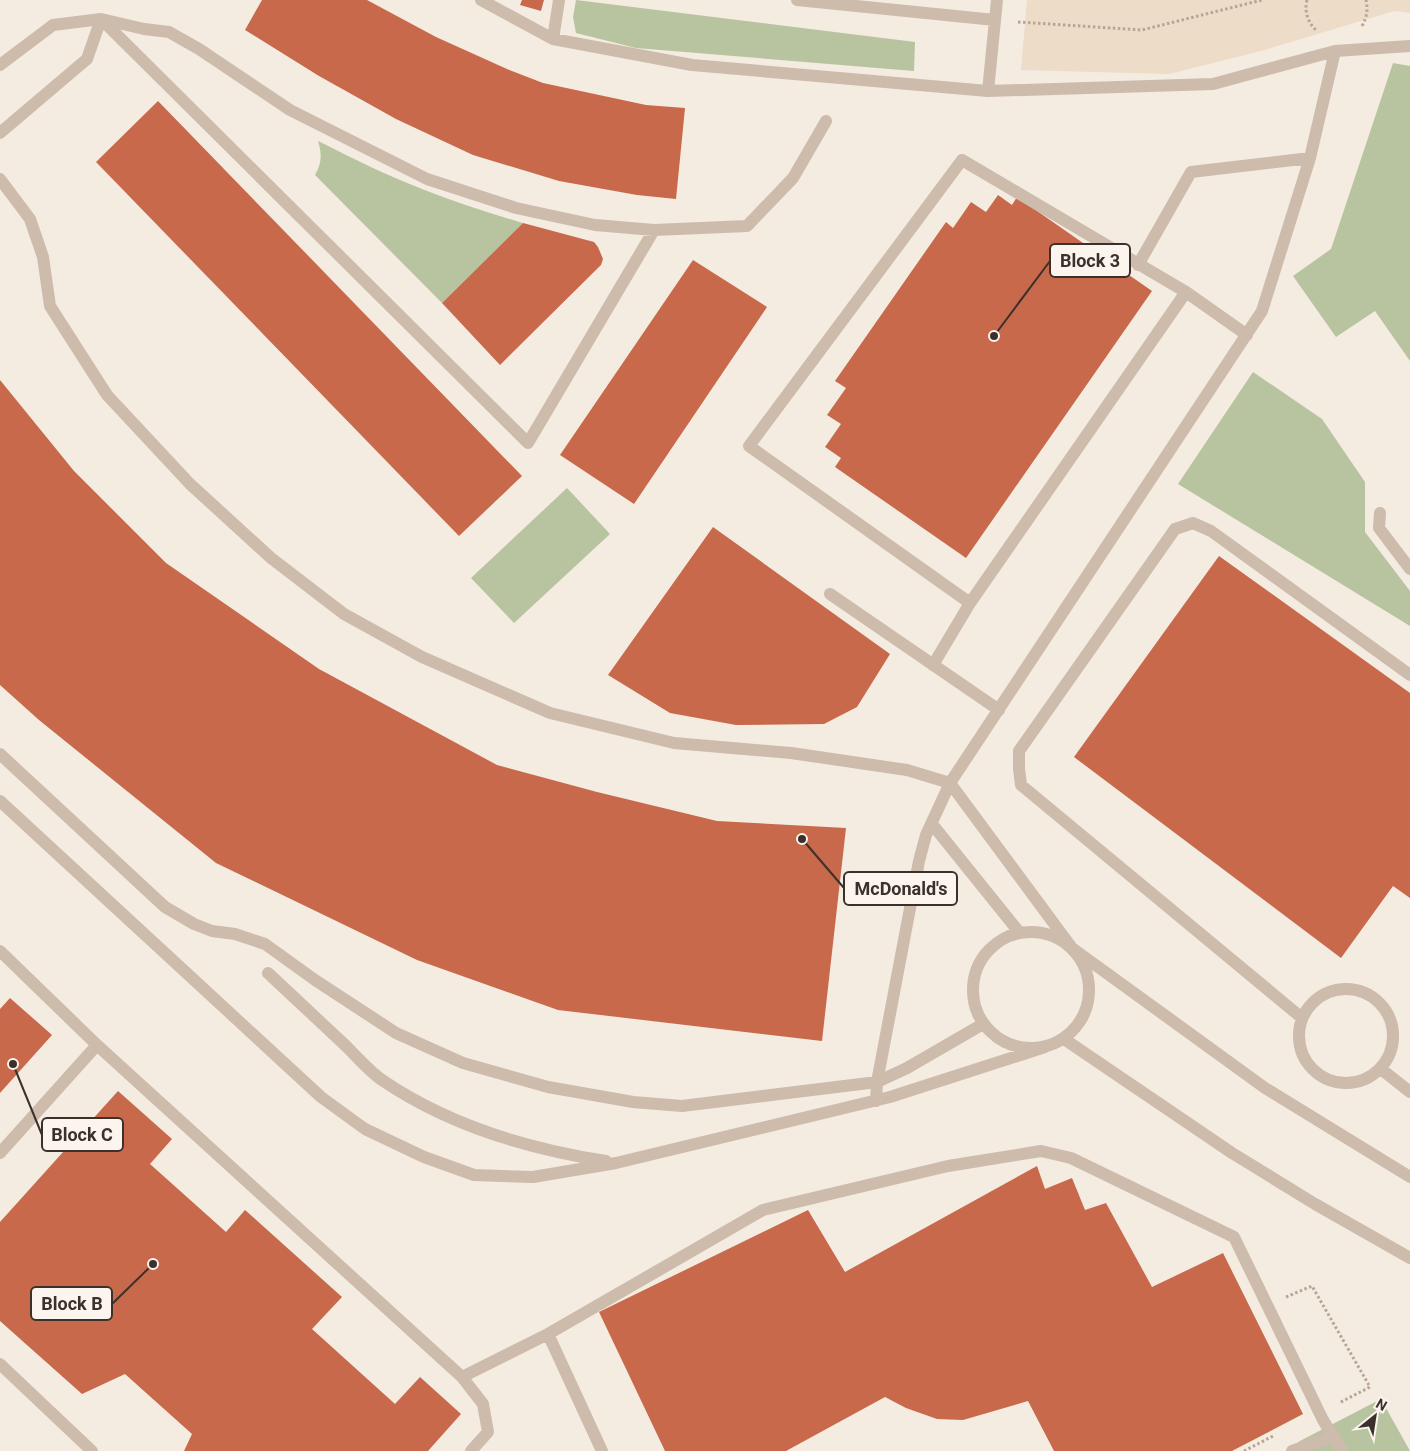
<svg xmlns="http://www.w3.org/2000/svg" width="1410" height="1451" font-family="Roboto,sans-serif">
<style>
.green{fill:#b8c4a0}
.plaza{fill:#ecdcc8}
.building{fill:#c8694b}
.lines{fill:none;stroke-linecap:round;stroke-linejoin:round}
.path{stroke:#b9a596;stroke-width:3;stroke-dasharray:2.5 2.5;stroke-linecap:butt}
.service{stroke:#cdbbac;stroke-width:12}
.leader{fill:none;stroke:#3b302b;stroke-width:2}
.callout-dot{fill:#3b302b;stroke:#fbf5ee;stroke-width:2}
.callout{fill:#fbf5ee;stroke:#3b302b;stroke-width:2}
.callout-label{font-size:18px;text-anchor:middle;font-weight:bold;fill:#3b302b}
</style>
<rect width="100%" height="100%" fill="#f4ebe1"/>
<path class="green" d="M576,0L915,42L914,71L636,48L576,33L573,17Z
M1393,63L1410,66V361L1375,311L1336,337L1293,276L1331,249Z
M318,141C352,158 386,175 422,189C455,202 489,213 523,223L442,303L315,175C322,163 322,154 318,141Z
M1253,372L1322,419L1365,482V532L1410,591V626L1178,484Z
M567,488L610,534L514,623L471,578Z
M1381,1399L1410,1451H1303L1298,1442Z"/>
<path class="plaza" d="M1027,0H1410V13L1394,11L1261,51L1169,74L1021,70Z"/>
<path class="building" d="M262,0H367L436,37L507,69L543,83L646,105L685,108L676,199L637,195L559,181L473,155L396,119L319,76L245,30Z
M522,0H544L541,11L520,5Z
M158,101L522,476L459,536L96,162Z
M998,195L1012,205L1017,197L1152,291L966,558L835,467L841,458L825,447L841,424L827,415L846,388L835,381L946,222L953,228L971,202L986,212Z
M523,223L594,242L598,247L603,259L601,265L500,365L442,303Z
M693,260L767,307L634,504L560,455Z
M0,380L74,471L166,563L319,669L497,765L597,792L717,821L846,828L822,1041L558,1010L417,960L216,863L39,720L0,685Z
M713,527L890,654L857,707L824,724L736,725L670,713L608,675Z
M1219,556L1410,693V898L1393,886L1341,958L1074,757Z
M10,998L52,1035L0,1093V1009Z
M118,1091L172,1139L150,1164L226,1232L245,1210L342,1297L312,1329L395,1404L420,1377L461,1414L428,1451H184L192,1434L125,1374L82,1394L0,1321V1222Z
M1037,1166L1045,1189L1072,1178L1085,1210L1106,1203L1152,1287L1223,1253L1303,1414L1232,1451H1054L1028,1401L963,1420L937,1419L906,1408L885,1397L786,1451H665L599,1312L808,1210L845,1272Z"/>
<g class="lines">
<path class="path" d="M1307,0C1304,12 1308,23 1317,31
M1018,22L1142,30L1262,0
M1362,26C1367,17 1368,10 1366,0
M1286,1297L1312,1286L1370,1387L1339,1403
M1244,1451L1275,1435"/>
<path class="service" d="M481,0L553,39L692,65L988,91L1213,84L1335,51L1410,46
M797,0L995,20
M101,19L528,443L654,230
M553,39L559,0
M0,65L53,25L101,19L144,29L169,32L199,49L290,110L427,179L516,208L595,225L654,230L747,226L793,178L826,121
M988,91L997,0
M0,133L87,59L101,19
M0,179L30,219L43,257L50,306L107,395L190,484L271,558L344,614L422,657L550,713L674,743L791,753L907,770L950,783L1072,948L1265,1088L1410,1177
M1138,265L1191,172L1310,158
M1186,292L1247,335
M1380,513L1379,528L1410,569
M830,594L999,710
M933,665L970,603L749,446L962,160L1186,292L970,603
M0,754L165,907L194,924L212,931L235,934L265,944L315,980L396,1033L463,1063L548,1087L633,1102L682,1106L877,1082L907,1068L983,1024
M0,801L321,1097L365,1129L424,1157L474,1175L533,1177L616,1163L890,1097L1045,1047
M932,824L1019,932
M973 990a58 58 0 1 1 116 0a58 58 0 1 1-116 0Z
M0,951L97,1045L462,1377L483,1404L488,1432L471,1451
M268,973C294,997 320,1022 346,1046C357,1057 369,1071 382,1080C448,1125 528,1149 606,1161
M1299 1036a47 47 0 1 1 94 0a47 47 0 1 1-94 0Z
M1302,1018L1021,785L1019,769V751L1175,529L1193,523L1211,531L1410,675
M1064,1039L1232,1153L1315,1204L1410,1258
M1381,1069L1410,1092
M876,1101L877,1082L919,861L926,835L950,783L1262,311L1310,158L1335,51
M0,1153L97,1045
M548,1334L602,1451
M0,1364L92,1451
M462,1377L548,1334L763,1210L948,1166L1041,1151L1071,1158L1234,1237L1323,1420L1342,1451
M1292,1451L1334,1436"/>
</g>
<path class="leader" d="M994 336L1050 261M802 839L844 888M13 1064L42 1135M153 1264L112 1304"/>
<g class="callout-dot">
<circle cx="994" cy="336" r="5"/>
<circle cx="802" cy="839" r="5"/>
<circle cx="13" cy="1064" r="5"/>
<circle cx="153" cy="1264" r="5"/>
</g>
<g class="callout">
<rect x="1050" y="244" width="80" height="33" rx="5"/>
<rect x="844" y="872" width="113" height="33" rx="5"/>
<rect x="42" y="1118" width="81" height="33" rx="5"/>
<rect x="31" y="1287" width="81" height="33" rx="5"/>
</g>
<g class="callout-label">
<text x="1090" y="267">Block 3</text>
<text x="901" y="895">McDonald's</text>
<text x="82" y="1141">Block C</text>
<text x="72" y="1310">Block B</text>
</g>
<g transform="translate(1375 1416) rotate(30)" stroke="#fbf5ee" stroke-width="4" paint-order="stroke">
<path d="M0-4L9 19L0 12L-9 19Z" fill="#3b302b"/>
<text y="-8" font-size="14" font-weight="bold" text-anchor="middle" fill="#3b302b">N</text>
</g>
</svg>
